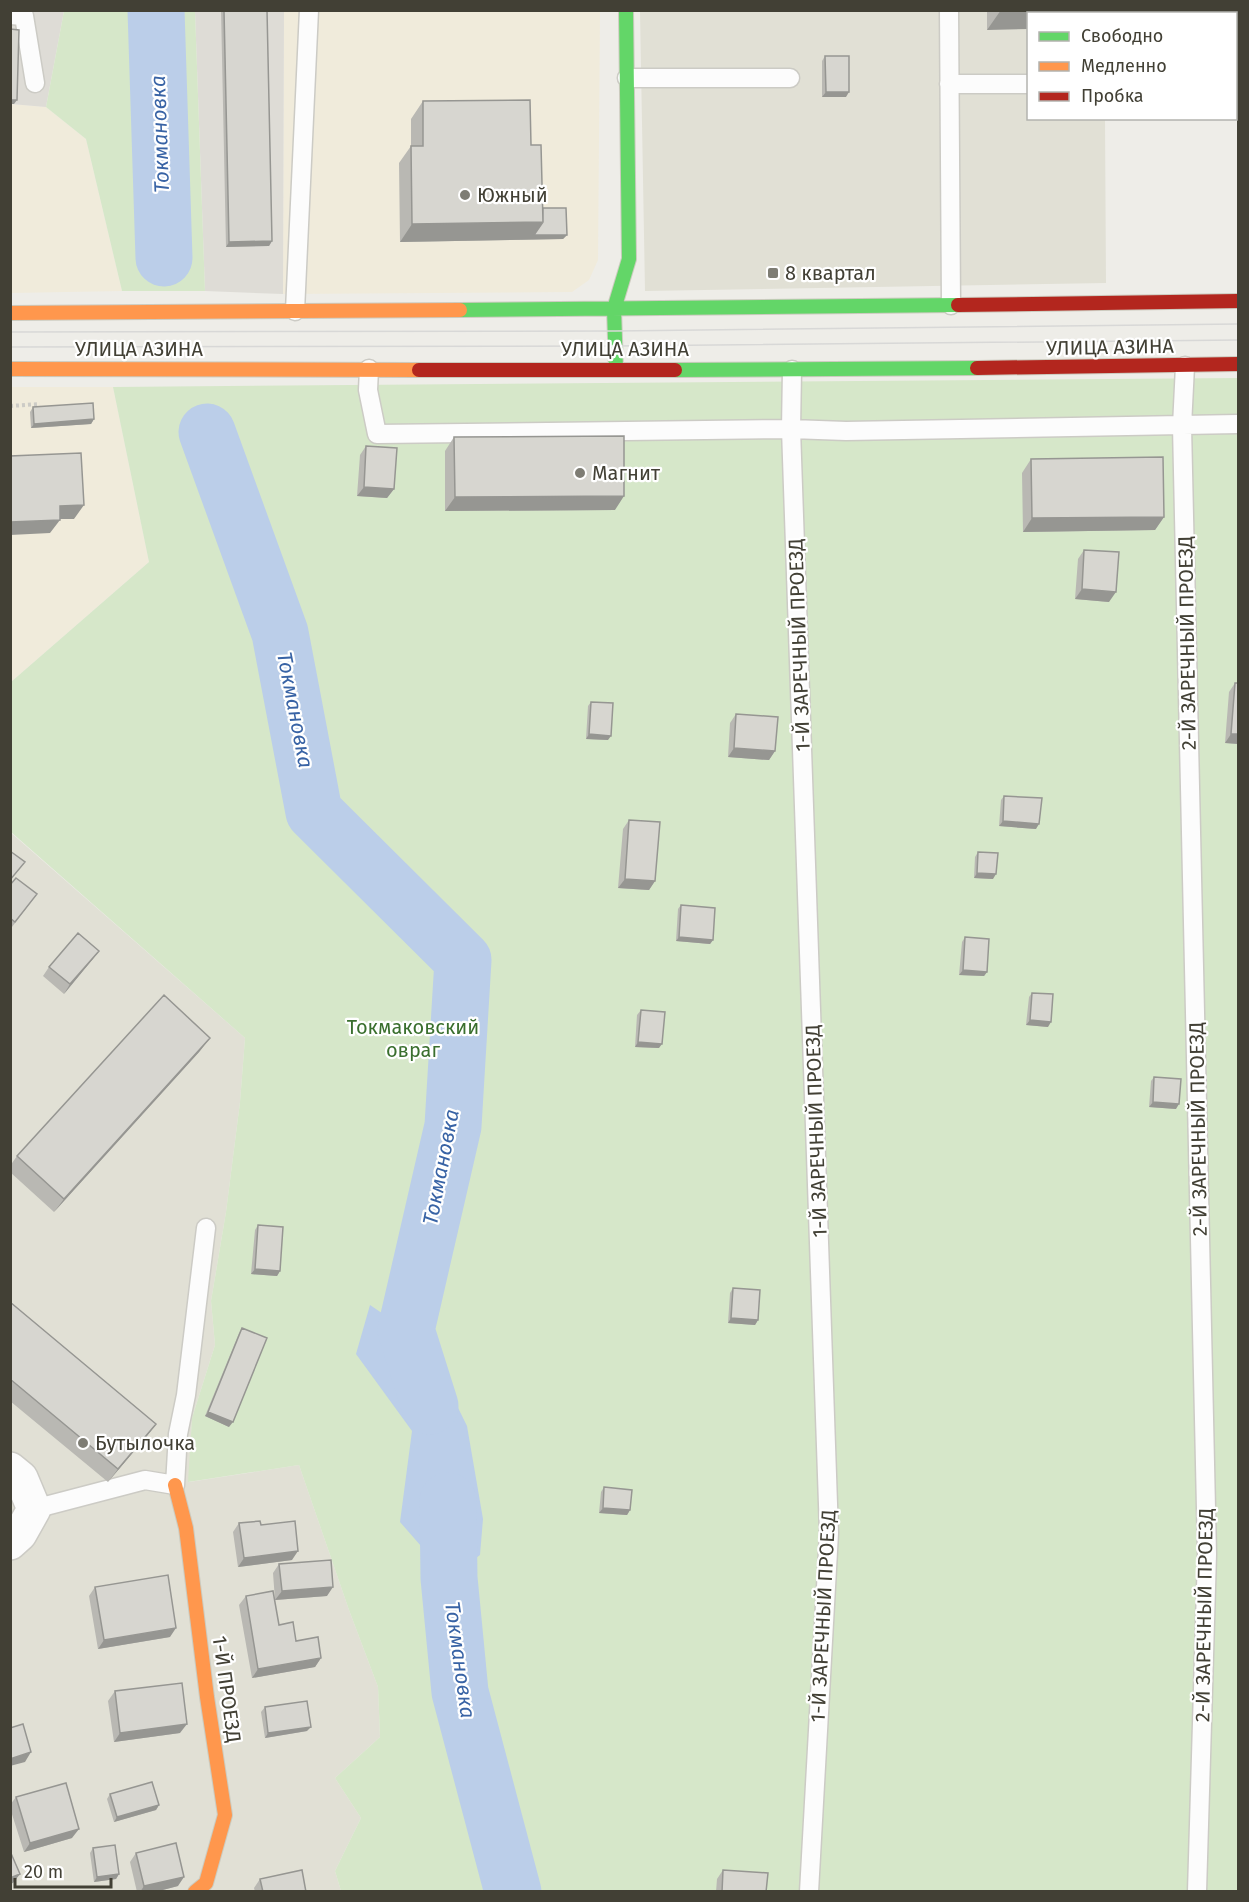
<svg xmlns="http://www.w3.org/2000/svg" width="1249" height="1902" font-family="'Fira Sans',sans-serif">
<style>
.residential{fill:#e1e0d5}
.commercial{fill:#f0ebdb}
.industrial{fill:#dedcd6}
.green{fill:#d6e7c9}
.water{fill:#bbcee9}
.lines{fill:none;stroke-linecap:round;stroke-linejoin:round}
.river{stroke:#bbcee9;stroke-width:57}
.lane-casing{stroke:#cccbc5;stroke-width:21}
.street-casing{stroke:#cccbc5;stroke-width:36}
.fast-casing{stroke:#cccbbf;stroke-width:16}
.slow-casing{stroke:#cccbbf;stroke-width:16}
.jam-casing{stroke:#cccbbf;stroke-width:16}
.path{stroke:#cccbc6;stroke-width:4;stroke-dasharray:3 3;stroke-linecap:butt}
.lane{stroke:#fcfcfc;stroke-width:18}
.street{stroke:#fcfcfc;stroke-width:33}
.fast{stroke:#63d668;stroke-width:14}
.slow{stroke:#ff974d;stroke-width:14}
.jam{stroke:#b3261e;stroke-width:14}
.tram{stroke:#d8d8d7;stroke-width:1.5}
.wall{fill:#b9b8b3}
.shaded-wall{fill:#969692}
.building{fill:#d7d6d0;stroke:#969692;stroke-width:1.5}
.poi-dot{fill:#7e7d74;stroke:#fff;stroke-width:2}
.labels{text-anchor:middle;stroke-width:4.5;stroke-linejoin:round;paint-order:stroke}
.poi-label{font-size:20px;fill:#424035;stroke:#fff;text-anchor:start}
.street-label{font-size:20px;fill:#424035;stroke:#fff}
.park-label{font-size:20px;fill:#3a6f2e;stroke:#fff}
.water-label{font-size:21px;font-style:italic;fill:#3863a5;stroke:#fff}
</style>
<rect width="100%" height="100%" fill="#eeede8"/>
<path class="residential" d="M640,11H1103V14H1028V118L1105,119L1106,283L645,291Z
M10,832L245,1038L240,1102L226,1212L211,1301L215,1345L192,1418L189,1482L299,1465L349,1610L378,1687L380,1737L335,1778L361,1818L335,1871L341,1891H11Z"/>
<path class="commercial" d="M284,11H600L598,260L589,280L572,292L283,294Z
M11,104L46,107L86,139L122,291L11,293Z
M11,387H113L149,562L11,682Z"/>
<path class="industrial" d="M11,11H64L46,107L11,104Z
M195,11H284L283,294L205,291Z"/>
<path class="green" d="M64,11H195L205,291H122L86,139L46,107Z
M1238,378V1891H341L335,1871L361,1818L335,1778L380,1737L378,1687L349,1610L299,1465L188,1482L192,1418L215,1345L211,1301L226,1212L240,1102L245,1038L11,832V682L149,562L113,387Z"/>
<path class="water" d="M370,1305L426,1343L467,1426L483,1519L480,1555L449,1578L400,1522L412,1431L356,1354Z"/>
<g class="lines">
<path class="river" d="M156,10L164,258
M207,432L280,633L314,812L463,960L453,1126L406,1330L430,1406
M448,1501L449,1578L460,1692L513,1892"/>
<defs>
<path id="lane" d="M949,10L951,305
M1090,10V14
M10,15L24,16L35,83
M627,78H790
M949,84H1028
M295,311L309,10
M1185,366L1182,426L1207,1554L1197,1892
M369,369L368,390L377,434L791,429L846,431L1238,424
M792,370L791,429L829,1533L809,1892
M34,1509L145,1480L175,1485L178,1434L186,1395L206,1228"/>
<path id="street" d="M10,1469L21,1478L34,1509L20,1534L10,1543"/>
<path id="fast" d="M460,310L958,305
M616,369L614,309L629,259L626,10
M675,370L977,368"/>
<path id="slow" d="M10,313L460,310
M10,369L419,370
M175,1485L186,1528L207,1697L225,1815L206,1883L195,1892"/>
<path id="jam" d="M958,305L1238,301
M977,368L1238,364
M419,370H675"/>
</defs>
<use href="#lane" class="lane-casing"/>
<use href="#street" class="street-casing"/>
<use href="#fast" class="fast-casing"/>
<use href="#slow" class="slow-casing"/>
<use href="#jam" class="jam-casing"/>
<path class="path" d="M10,406L40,404"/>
<use href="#lane" class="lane"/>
<use href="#street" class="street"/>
<use href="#fast" class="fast"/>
<use href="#slow" class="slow"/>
<use href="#jam" class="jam"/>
<path class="tram" d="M10,332L615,331L1238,324
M10,347L615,346L1238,340"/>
</g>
<path class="wall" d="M221,10H267L272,241L269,246L226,247Z
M987,10H1058L1056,13L987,30Z
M825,56L846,97H822V61Z
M423,101L531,145L543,208L567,235L563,239L400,242L399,163L411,146V119Z
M33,407L94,419L91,424L31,428L30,412Z
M454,437L615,510L445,511V451Z
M366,446L394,489L387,498L357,496L360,455Z
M1031,459L1164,517L1155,530L1023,532L1022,473Z
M1084,550L1109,602L1075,599L1078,559Z
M1235,683H1239V744L1225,743L1229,692Z
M591,702L608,740L586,739L588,706Z
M736,714L775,751L769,760L728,757L730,723Z
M1004,796L1036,829L999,826L1001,800Z
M629,820L655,881L649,890L618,888L623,829Z
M978,852L993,879L974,878L975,857Z
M10,885L37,894L12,927L10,925Z
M681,905L713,940L710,944L676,941L678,909Z
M965,937L987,972L984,976L959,975L962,942Z
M99,951L92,960L64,994L43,976L49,967Z
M1032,993L1048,1027L1026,1025L1029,997Z
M641,1010L659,1048L635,1047L637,1015Z
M200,1051L54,1212L10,1172V1166L17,1156Z
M1154,1077L1176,1109L1149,1107L1151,1081Z
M258,1225L280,1271L277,1276L251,1274L255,1230Z
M733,1288L758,1320L755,1325L728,1323L730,1293Z
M10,1302L156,1424L146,1437L108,1482L10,1401Z
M242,1328L229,1427L205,1416L239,1333Z
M604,1487L630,1510L627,1515L599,1513L601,1492Z
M239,1523L261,1525L292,1560L238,1567L233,1532Z
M279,1564L327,1596L275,1600L273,1573Z
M95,1587L170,1637L98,1649L89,1596Z
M246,1596L296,1641L321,1658L315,1667L252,1678L239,1605Z
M115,1691L180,1733L114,1742L108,1701Z
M265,1707L307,1731L265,1738L261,1712Z
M110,1794L159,1805L156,1810L114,1822L107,1799Z
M16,1797L72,1838L24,1852L10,1808V1805Z
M93,1848L119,1874L116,1879L94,1882L90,1853Z
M136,1853L178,1886L155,1892H137L130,1862Z
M723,1870L766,1892H716L717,1879Z
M260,1879L306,1892H255L254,1888Z"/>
<path class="shaded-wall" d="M1001,10H1058L1056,13L1053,14H1029V29L987,30Z
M1236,86H1239V103H1236Z
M826,92H849L846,97H822Z
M10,100H17L14,104H10Z
M543,222L567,235L563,239L400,242L412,224Z
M272,241L269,246L226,247L229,242Z
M94,419L91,424L31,428L34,424Z
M364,487L394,489L387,498L357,496Z
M624,496L615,510L445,511L455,497Z
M84,505L74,519H50L60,506Z
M1164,517L1155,530L1023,532L1032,518Z
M60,520L50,533L10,535V522Z
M1082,589L1116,592L1109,602L1075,599Z
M589,734L611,736L608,740L586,739Z
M1231,734H1239V744L1225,743Z
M734,748L775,751L769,760L728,757Z
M1003,821L1039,824L1036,829L999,826Z
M977,873L996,874L993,879L974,878Z
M625,879L655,881L649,890L618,888Z
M679,937L713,940L710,944L676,941Z
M99,951L92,960L64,994L70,984Z
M963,970L987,972L984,976L959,975Z
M1030,1020L1051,1022L1048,1027L1026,1025Z
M210,1038L200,1051L54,1212L64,1199Z
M638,1042L662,1044L659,1048L635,1047Z
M1153,1102L1179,1104L1176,1109L1149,1107Z
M255,1269L280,1271L277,1276L251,1274Z
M731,1318L758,1320L755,1325L728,1323Z
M208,1412L233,1422L229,1427L205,1416Z
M156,1424L146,1437L108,1482L118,1469Z
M603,1508L630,1510L627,1515L599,1513Z
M298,1551L292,1560L238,1567L244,1558Z
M333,1587L327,1596L275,1600L282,1591Z
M176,1628L170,1637L98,1649L104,1640Z
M321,1658L315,1667L252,1678L258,1669Z
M187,1724L180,1733L114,1742L120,1733Z
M311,1727L307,1731L265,1738L268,1733Z
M31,1752L25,1762L10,1766V1759Z
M159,1805L156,1810L114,1822L117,1817Z
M79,1829L72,1838L24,1852L30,1843Z
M20,1874L13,1883L10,1884V1878Z
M119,1874L116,1879L94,1882L97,1877Z
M184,1877L178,1886L155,1892H140L144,1886Z"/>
<path class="building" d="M224,10H267L272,241L229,242Z
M1236,21H1239V86H1236Z
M10,29L19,30L17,100H10Z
M825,56H849V92H826Z
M530,100L531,145H541L543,222L412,224L411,146H423V101Z
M543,208H566L567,235H534L543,222Z
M93,403L94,419L34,424L33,407Z
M624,436V496L455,497L454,437Z
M366,446L397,448L394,489L364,487Z
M81,453L84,505L60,506V520L10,522V456Z
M1163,457L1164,517L1032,518L1031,459Z
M1084,550L1119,552L1116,592L1082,589Z
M1235,683H1239V734H1231Z
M591,702L613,703L611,736L589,734Z
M736,714L778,717L775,751L734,748Z
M1004,796L1042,798L1039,824L1003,821Z
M629,820L660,822L655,881L625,879Z
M10,851L25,862L10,880Z
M978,852L998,853L996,874L977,873Z
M16,878L37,894L15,922L10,918V885Z
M681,905L715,908L713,940L679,937Z
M78,933L99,951L70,984L49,967Z
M965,937L989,939L987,972L963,970Z
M1032,993L1053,994L1051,1022L1030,1020Z
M164,995L210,1038L64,1199L17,1156Z
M641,1010L665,1012L662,1044L638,1042Z
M1154,1077L1181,1079L1179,1104L1153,1102Z
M258,1225L283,1227L280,1271L255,1269Z
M733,1288L760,1290L758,1320L731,1318Z
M10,1302L156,1424L118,1469L10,1379Z
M242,1328L267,1338L233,1422L208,1412Z
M604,1487L632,1490L630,1510L603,1508Z
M260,1521L261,1525L295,1521L298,1551L244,1558L239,1523Z
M331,1560L333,1587L282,1591L279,1564Z
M168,1575L176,1628L104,1640L95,1587Z
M273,1591L279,1625L293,1622L296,1641L318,1637L321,1658L258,1669L246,1596Z
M182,1683L187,1724L120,1733L115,1691Z
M307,1701L311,1727L268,1733L265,1707Z
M23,1724L31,1752L10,1759V1728Z
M152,1782L159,1805L117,1817L110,1794Z
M66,1783L79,1829L30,1843L16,1797Z
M176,1843L184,1877L144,1886L136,1853Z
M115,1845L119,1874L97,1877L93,1848Z
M10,1851L20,1874L10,1878Z
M302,1870L306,1892H263L260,1879Z
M723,1870L768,1873L766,1892H722Z"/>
<g class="poi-dot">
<circle cx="465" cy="195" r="6"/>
<rect x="767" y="267" width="12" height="12" rx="3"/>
<circle cx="580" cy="473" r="6"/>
<circle cx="83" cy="1443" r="6"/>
</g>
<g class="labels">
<g class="poi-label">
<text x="477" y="202">Южный</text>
<text x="785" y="280">8 квартал</text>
<text x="592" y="480">Магнит</text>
<text x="95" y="1450">Бутылочка</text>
</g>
<g class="street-label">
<text transform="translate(1110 347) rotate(-1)" y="7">УЛИЦА АЗИНА</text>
<text x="139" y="356">УЛИЦА АЗИНА</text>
<text x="625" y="356">УЛИЦА АЗИНА</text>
<text transform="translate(1187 643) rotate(-91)" y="7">2-Й ЗАРЕЧНЫЙ ПРОЕЗД</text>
<text transform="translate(799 645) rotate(-92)" y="7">1-Й ЗАРЕЧНЫЙ ПРОЕЗД</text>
<text transform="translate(1198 1129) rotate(-91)" y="7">2-Й ЗАРЕЧНЫЙ ПРОЕЗД</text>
<text transform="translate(816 1131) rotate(-92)" y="7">1-Й ЗАРЕЧНЫЙ ПРОЕЗД</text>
<text transform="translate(1204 1615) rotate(-89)" y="7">2-Й ЗАРЕЧНЫЙ ПРОЕЗД</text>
<text transform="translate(823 1616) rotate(-87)" y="7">1-Й ЗАРЕЧНЫЙ ПРОЕЗД</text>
<text transform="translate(227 1689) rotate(82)" y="7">1-Й ПРОЕЗД</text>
</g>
<g class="park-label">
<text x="413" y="1034">Токмаковский<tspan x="413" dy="23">овраг</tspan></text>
</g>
<g class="water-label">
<text transform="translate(160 134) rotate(-92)" y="7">Токмановка</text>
<text transform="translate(295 710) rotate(79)" y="7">Токмановка</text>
<text transform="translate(441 1167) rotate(-79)" y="7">Токмановка</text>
<text transform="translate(460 1660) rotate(82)" y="7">Токмановка</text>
</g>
</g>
<rect width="1249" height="1902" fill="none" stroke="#424035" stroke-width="24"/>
<rect x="1027" y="12" width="210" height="108" fill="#ffffff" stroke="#b3b3ae" stroke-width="1.5"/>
<rect x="1039" y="32" width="30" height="9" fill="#63d668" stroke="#b3b3ae" stroke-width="1.5"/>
<text x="1081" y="42" font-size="18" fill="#424035">Свободно</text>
<rect x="1039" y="62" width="30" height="9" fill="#ff974d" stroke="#b3b3ae" stroke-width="1.5"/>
<text x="1081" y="72" font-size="18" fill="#424035">Медленно</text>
<rect x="1039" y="92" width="30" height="9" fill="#b3261e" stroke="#b3b3ae" stroke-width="1.5"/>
<text x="1081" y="102" font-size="18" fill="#424035">Пробка</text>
<path d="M15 1878v9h96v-9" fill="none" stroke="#424035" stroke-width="3"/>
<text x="24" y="1878" font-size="18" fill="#424035" stroke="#ffffff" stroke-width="4.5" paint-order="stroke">20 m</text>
</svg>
